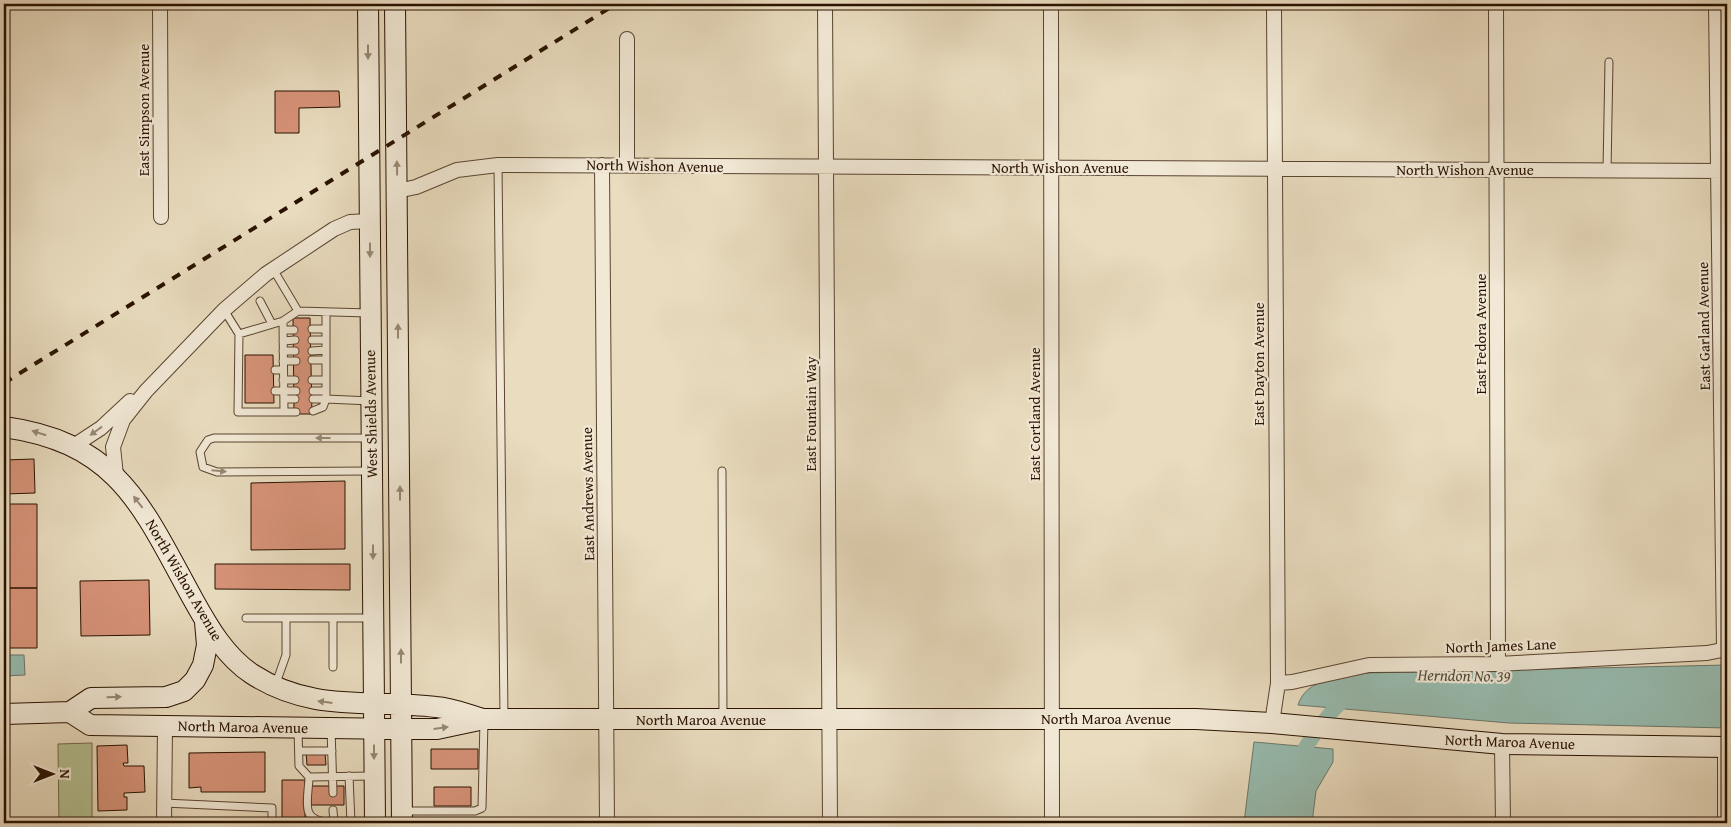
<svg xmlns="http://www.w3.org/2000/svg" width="1731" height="827" font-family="'Gentium Book Plus',serif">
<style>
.green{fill:#b5c092;stroke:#706949}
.water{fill:#97bcb0;stroke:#6b786a}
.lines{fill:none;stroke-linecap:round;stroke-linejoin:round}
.canal{stroke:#97bcb0;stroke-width:15}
.building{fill:#d79379;stroke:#2a1200}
.service-casing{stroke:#5a4430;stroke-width:9}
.minor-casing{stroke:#5a4430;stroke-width:16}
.secondary-casing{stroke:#2a1200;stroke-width:22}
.service{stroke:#f1e8d5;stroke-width:7}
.minor{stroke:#f1e8d5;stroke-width:14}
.secondary{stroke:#f1e8d5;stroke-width:20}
.rail{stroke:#2a1200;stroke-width:4;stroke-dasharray:9 9;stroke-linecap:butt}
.oneway{fill:#978875}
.labels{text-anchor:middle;stroke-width:4.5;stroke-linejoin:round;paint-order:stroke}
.street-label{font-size:15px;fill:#2a1200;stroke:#f1e8d5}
.water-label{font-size:16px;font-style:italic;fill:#504e3e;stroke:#f1e8d5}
</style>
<rect width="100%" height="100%" fill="#e9dcbf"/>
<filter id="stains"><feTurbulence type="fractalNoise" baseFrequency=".004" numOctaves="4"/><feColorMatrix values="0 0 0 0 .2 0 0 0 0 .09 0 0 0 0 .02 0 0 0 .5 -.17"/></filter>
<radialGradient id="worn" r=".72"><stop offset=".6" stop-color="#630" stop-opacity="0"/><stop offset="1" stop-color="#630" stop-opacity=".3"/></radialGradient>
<path class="green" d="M92,743V823H59L58,744Z"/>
<path class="water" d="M4,655H24L25,675L4,676Z
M1727,665V728L1509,723L1298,705C1306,678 1343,676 1367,673Z
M1254,742L1333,749V762L1316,791L1312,823H1244Z"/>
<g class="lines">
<path class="canal" d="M1297,764C1305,745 1334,703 1352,695"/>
</g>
<path class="building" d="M275,91H339L340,107L299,108V133H275Z
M293,318H310L312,414H294Z
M245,355H273L274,403H245Z
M34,459L35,493L4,494V460Z
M345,481V549L251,550V483Z
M4,504H37V588H4Z
M215,564H350V590L215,589Z
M149,580L150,635L81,636L80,581Z
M4,588H37V648H4Z
M127,745L128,763H123L124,766H144L145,792L124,793V797H127V810L98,811L97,746Z
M431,749H478V769H431Z
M265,752V792H201V787L189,788V753Z
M306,753H325L326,765H307Z
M282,780H305V823H282Z
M311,786H344V805H311Z
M434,787H471V806H434Z"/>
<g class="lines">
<defs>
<path id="service" d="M498,165L504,717
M1607,170L1609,62
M273,269L298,311L369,313
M260,301L272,324
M224,310L239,334L283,321L298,311
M326,312V399L371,401
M283,321L284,412
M312,329H326
M283,330H294
M239,334L238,412H296
M312,340H326
M283,341L295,340
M283,351H295
M312,351L326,350
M312,360H326
M283,361H296
M275,370H283
M283,380H295
M312,380H326
M275,391H296
M313,391H326
M284,399H295
M313,411L323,407L326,399H313
M370,471L217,472L203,467L200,452L208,440L214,438H371
M722,471L723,718
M246,618H373
M333,618V667
M275,686L286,655V618
M331,728L333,793
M298,729L299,766L309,777
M299,751H332
M349,776L351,823
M164,803L272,808V823
M333,810L334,823
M404,811H475L482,808L484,720
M366,823C353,823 315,827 309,813C305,805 309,787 309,777L372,776"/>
<path id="minor" d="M160,4L161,217
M825,4L830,823
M1051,4L1052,823
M1496,4L1498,664
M1716,4L1724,649
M602,165L607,823
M627,165V39
M397,191L416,187L457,170L498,165L1727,171
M72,447L101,428L130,401
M116,475L113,447L123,420L146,391L224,310L266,274L334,229L350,222L370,221
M1278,683L1292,682L1369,665L1498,664L1707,653L1727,649
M1272,723L1278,683L1274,4
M1502,744L1503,823
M1725,747V823
M164,823L165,726"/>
<path id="secondary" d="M368,4L375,823
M395,4L402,823
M4,427C120,443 143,509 194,601C209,628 226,657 252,674C312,713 370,699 436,707C451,708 466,714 480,718
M70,712L91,698L166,697L184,691L195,680L203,665L207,645L205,622
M4,714L70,712L90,725L402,729H437L484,719H1196L1272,723L1502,744L1727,747"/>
</defs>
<use href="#service" class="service-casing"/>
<use href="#minor" class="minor-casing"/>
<use href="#secondary" class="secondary-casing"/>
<use href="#service" class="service"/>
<use href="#minor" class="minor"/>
<use href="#secondary" class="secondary"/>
<path class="rail" d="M4,383L616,4"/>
</g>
<defs><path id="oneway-solid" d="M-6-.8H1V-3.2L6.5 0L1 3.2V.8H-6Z" transform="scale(1.25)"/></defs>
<g class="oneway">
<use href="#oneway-solid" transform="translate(368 52) rotate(90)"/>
<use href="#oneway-solid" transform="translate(397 168) rotate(-91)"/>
<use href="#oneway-solid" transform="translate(370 250) rotate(90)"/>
<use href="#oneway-solid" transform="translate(398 331) rotate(-90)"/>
<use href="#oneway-solid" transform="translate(96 431) rotate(144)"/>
<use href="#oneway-solid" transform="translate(39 433) rotate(-163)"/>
<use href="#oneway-solid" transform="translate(323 438) rotate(-180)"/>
<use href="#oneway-solid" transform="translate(219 471) rotate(5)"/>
<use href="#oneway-solid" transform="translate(400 493) rotate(-90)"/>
<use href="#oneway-solid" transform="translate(138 502) rotate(-128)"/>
<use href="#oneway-solid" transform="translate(373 552) rotate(90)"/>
<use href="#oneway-solid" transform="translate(401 656) rotate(-90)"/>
<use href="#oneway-solid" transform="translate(114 697) rotate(-1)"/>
<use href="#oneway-solid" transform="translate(325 702) rotate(-173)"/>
<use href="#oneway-solid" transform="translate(441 728) rotate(-8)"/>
<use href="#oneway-solid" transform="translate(374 752) rotate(90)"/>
</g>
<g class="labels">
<g class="street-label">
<text transform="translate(144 110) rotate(-90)" y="5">East Simpson Avenue</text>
<text transform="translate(655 166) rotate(1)" y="5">North Wishon Avenue</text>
<text x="1060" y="173">North Wishon Avenue</text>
<text x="1465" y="175">North Wishon Avenue</text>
<text transform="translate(1704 326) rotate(-91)" y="5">East Garland Avenue</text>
<text transform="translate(1481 334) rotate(-90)" y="5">East Fedora Avenue</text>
<text transform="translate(1259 364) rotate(-90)" y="5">East Dayton Avenue</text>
<text transform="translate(371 414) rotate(-91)" y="5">West Shields Avenue</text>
<text transform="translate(811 414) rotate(-90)" y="5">East Fountain Way</text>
<text transform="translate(1035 414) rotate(-90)" y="5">East Cortland Avenue</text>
<text transform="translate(588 494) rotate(-91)" y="5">East Andrews Avenue</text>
<text transform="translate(184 580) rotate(60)" y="5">North Wishon Avenue</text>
<text transform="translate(1501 646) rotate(-2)" y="5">North James Lane</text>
<text x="1106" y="724">North Maroa Avenue</text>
<text x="701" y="725">North Maroa Avenue</text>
<text transform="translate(243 727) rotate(1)" y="5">North Maroa Avenue</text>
<text transform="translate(1510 742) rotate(2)" y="5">North Maroa Avenue</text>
</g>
<g class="water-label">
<text transform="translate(1464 675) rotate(1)" y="6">Herndon No. 39</text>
</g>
</g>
<rect width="1731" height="827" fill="none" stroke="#e9dcbf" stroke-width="20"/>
<rect x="5" y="5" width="1721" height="817" fill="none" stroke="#2a1200" stroke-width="2.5"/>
<rect x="10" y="10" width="1711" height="807" fill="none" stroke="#2a1200"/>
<g transform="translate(52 774) rotate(90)" stroke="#f1e8d5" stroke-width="4" paint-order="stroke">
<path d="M0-4L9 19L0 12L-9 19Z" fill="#2a1200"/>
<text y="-8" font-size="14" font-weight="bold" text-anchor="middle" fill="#2a1200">N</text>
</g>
<rect width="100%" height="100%" filter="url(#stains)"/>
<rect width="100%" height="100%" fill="url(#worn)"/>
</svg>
